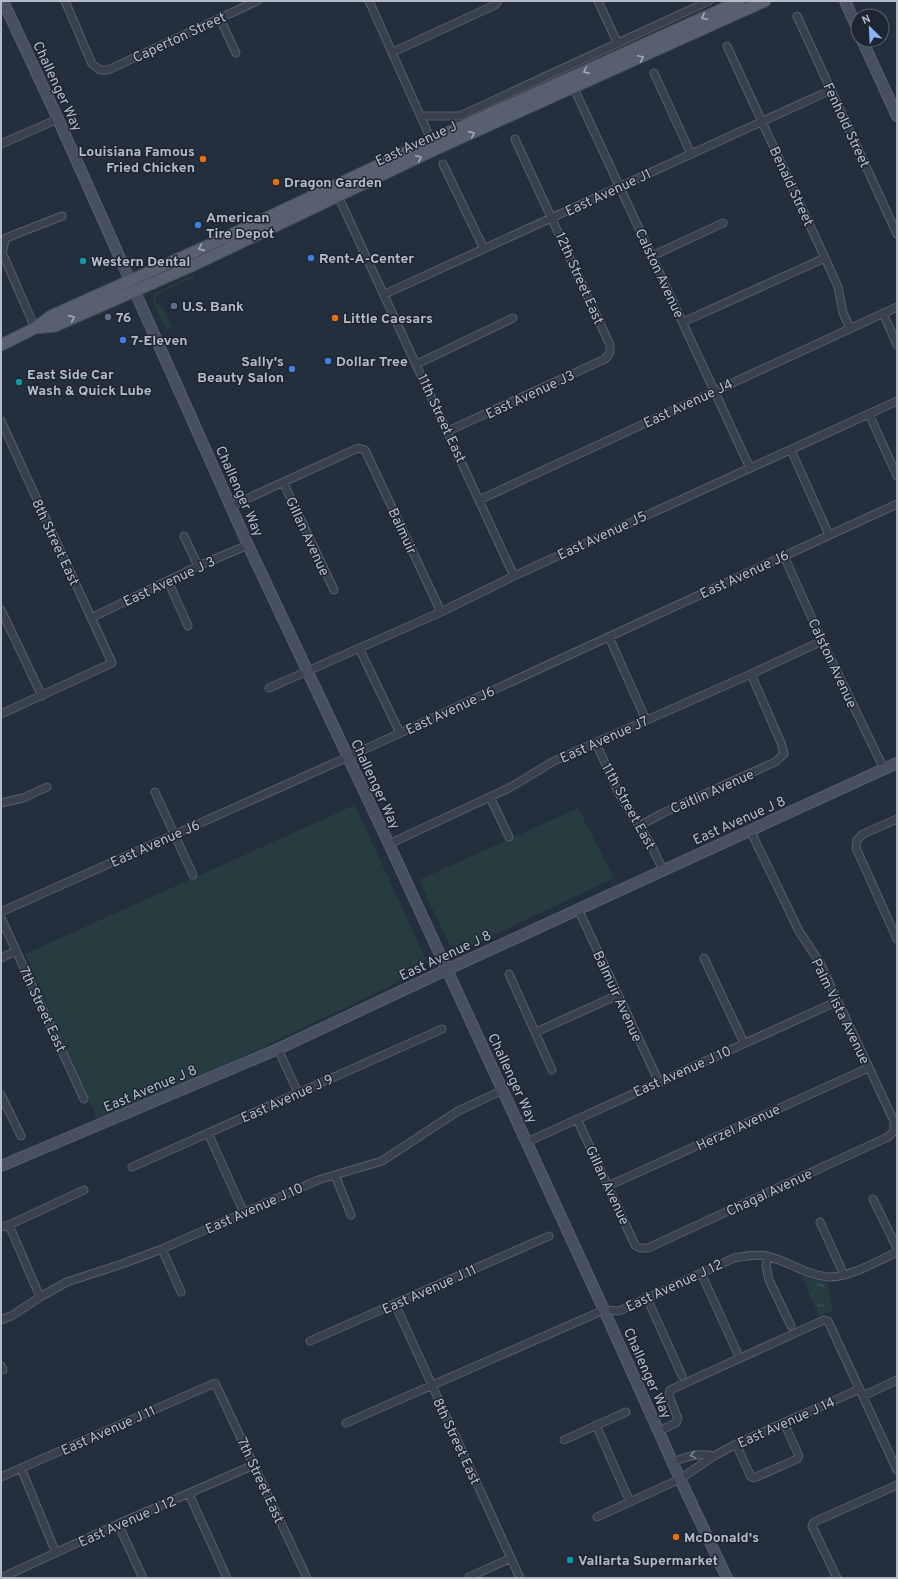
<svg xmlns="http://www.w3.org/2000/svg" width="898" height="1579" font-family="Overpass,sans-serif">
<style>
.grass{fill:#263c3f}
.park{fill:url(#park-tufts)}
.lines{fill:none;stroke-linecap:round;stroke-linejoin:round}
.street-casing{stroke:#565f6c;stroke-width:9}
.secondary-casing{stroke:#565f6c;stroke-width:12}
.primary-casing{stroke:#414a57;stroke-width:13}
.street{stroke:#38414e;stroke-width:7}
.secondary{stroke:#465061;stroke-width:10}
.primary{stroke:#56606e;stroke-width:11}
.oneway{stroke:#a1aab7}
.oneway2{stroke:#7c8592}
.food-dot{fill:#e8710a;stroke:#1d2633;stroke-width:1.5}
.shop-dot{fill:#3f7fe0;stroke:#1d2633;stroke-width:1.5}
.culture-dot{fill:#0f9aa8;stroke:#1d2633;stroke-width:1.5}
.service-dot{fill:#5c6f8a;stroke:#1d2633;stroke-width:1.5}
.labels{text-anchor:middle;stroke-width:3;stroke-linejoin:round;paint-order:stroke}
.street-label{font-size:14px;fill:#b4bcc9;stroke:#1d2633}
.poi-label{font-size:14px;font-weight:bold;fill:#b4bcc9;stroke:#1d2633;text-anchor:start}
</style>
<defs>
<pattern id="park-tufts" width="24" height="20" patternUnits="userSpaceOnUse"><rect width="24" height="20" fill="#263c3f"/><path d="M3 7l-1-3M5 7V3M7 7l1-3M15 17l-1-3M17 17v-4M19 17l1-3" fill="none" stroke="#435659"/></pattern>
</defs>
<rect width="100%" height="100%" fill="#242f3e"/>
<path class="grass" d="M193,275L194,277L157,295L155,299L157,304L162,306L172,327L166,330L153,303V295L156,292Z
M355,805L425,958L421,969L414,972L397,983L265,1046L101,1121L98,1120L25,954Z
M578,808L614,878L461,951L450,946L419,880Z"/>
<path class="park" d="M802,1276L827,1283L833,1311L819,1316Z"/>
<g class="lines">
<defs>
<path id="street" d="M65,1L92,64L100,70H108L257,1
M369,1L433,144
M598,1L617,42
M797,16L897,234
M220,19L236,53
M727,46L825,258L838,287L843,313L850,328
M393,52L495,5L498,1
M654,73L691,154
M572,84L750,468
M421,116H460L709,1
M1,144L58,119
M443,164L484,249
M338,196L514,576
M652,256L723,223
M385,294L831,90
M883,313L897,345
M683,322L825,258
M35,328L2,252L6,238L62,216
M417,364L513,318
M869,414L897,476
M1,421L112,663L1,714
M448,431L605,359L610,353V345L515,139
M791,450L829,535
M283,482L334,590
M479,500L897,307
M231,506L358,448L365,450L441,612
M184,536L198,566
M784,556L822,641L884,769
M168,581L188,626
M1,610L42,696
M91,618L198,566L248,545
M609,637L646,720
M359,648L400,733
M269,688L441,612L514,576L897,401
M596,743L618,792L651,845L663,870
M155,792L193,875
M490,797L509,837
M1,803L23,798L47,787
M897,819L863,834L857,840L856,848L897,939
M639,826L663,813L775,762L784,754L781,743L751,674
M389,844L511,787L554,761L751,674L822,641
M578,909L659,1082
M1,912L348,757L897,504
M1,918L84,1099
M1,958L16,951
M704,958L744,1043
M509,974L552,1070
M536,1032L618,995
M278,1049L298,1093
M1,1095L21,1136
M577,1119L635,1245L640,1248H648L888,1137L894,1131V1121L820,963L799,931L750,830
M208,1133L244,1213
M527,1142L838,1001
M132,1167L442,1029
M335,1175L351,1215
M608,1186L868,1068
M873,1199L897,1248
M820,1222L844,1275
M9,1225L40,1297
M1,1227L9,1225L84,1190
M162,1249L181,1292
M768,1257L766,1266L769,1280L791,1326
M701,1273L737,1352
M647,1298L682,1376
M395,1304L520,1578
M1,1320L13,1315L40,1297L67,1282L122,1264L162,1249L318,1180L382,1161L458,1111L503,1090
M310,1341L549,1236
M1,1366L3,1370
M863,1396L897,1380
M346,1423L604,1310L619,1311L734,1258C745,1256 756,1254 767,1256C788,1261 806,1275 828,1277C850,1278 877,1261 897,1252
M596,1425L630,1502
M659,1431L676,1423L678,1419L669,1396L670,1390L824,1320L828,1321L897,1470
M564,1440L626,1412
M736,1444L751,1477L754,1478L797,1459L799,1456L784,1423
M673,1462C689,1456 697,1453 714,1456
M21,1468L56,1553
M1,1477L215,1383L307,1578
M189,1494L227,1578
M597,1517L680,1479L714,1456L736,1444L860,1389
M118,1524L143,1578
M469,1577L511,1558
M1,1578L118,1524L254,1465
M837,1578L812,1526L814,1522L897,1485"/>
<path id="secondary" d="M3,1L58,119L248,545L389,844L604,1310L680,1479L727,1578
M845,1L858,30
M862,40L897,116
M1,1166L278,1049L446,970L897,763"/>
<path id="primary" d="M35,328L55,326L196,264L436,149L765,1
M1,345L35,328L51,316L207,246L432,140L740,1"/>
</defs>
<use href="#street" class="street-casing"/>
<use href="#secondary" class="secondary-casing"/>
<use href="#primary" class="primary-casing"/>
<use href="#street" class="street"/>
<use href="#secondary" class="secondary"/>
<use href="#primary" class="primary"/>
</g>
<defs><path id="oneway-chevron" d="M-2-3.5L2.5 0L-2 3.5" fill="none" stroke-width="1.6" stroke-linecap="round" stroke-linejoin="round"/></defs>
<g class="oneway">
<use href="#oneway-chevron" transform="translate(704 17) rotate(156)"/>
<use href="#oneway-chevron" transform="translate(641 58) rotate(-25)"/>
<use href="#oneway-chevron" transform="translate(586 71) rotate(156)"/>
<use href="#oneway-chevron" transform="translate(472 134) rotate(-24)"/>
<use href="#oneway-chevron" transform="translate(419 158) rotate(-25)"/>
<use href="#oneway-chevron" transform="translate(201 248) rotate(156)"/>
<use href="#oneway-chevron" transform="translate(72 318) rotate(-24)"/>
</g>
<use class="oneway2" href="#oneway-chevron" transform="translate(693 1455) rotate(170)"/>
<g class="food-dot">
<circle cx="203" cy="159" r="4"/>
<circle cx="276" cy="182" r="4"/>
<circle cx="335" cy="318" r="4"/>
<circle cx="676" cy="1537" r="4"/>
</g>
<g class="shop-dot">
<circle cx="198" cy="225" r="4"/>
<circle cx="311" cy="258" r="4"/>
<circle cx="123" cy="340" r="4"/>
<circle cx="328" cy="361" r="4"/>
<circle cx="292" cy="369" r="4"/>
</g>
<g class="culture-dot">
<circle cx="83" cy="261" r="4"/>
<circle cx="19" cy="382" r="4"/>
<circle cx="570" cy="1560" r="4"/>
</g>
<g class="service-dot">
<circle cx="174" cy="306" r="4"/>
<circle cx="108" cy="317" r="4"/>
</g>
<g class="labels">
<g class="street-label">
<text transform="translate(179 37) rotate(-25)" y="5">Caperton Street</text>
<text transform="translate(58 86) rotate(65)" y="5">Challenger Way</text>
<text transform="translate(847 125) rotate(65)" y="5">Fenhold Street</text>
<text transform="translate(416 143) rotate(-25)" y="5">East Avenue J</text>
<text transform="translate(792 186) rotate(65)" y="5">Benald Street</text>
<text transform="translate(608 192) rotate(-25)" y="5">East Avenue J1</text>
<text transform="translate(660 273) rotate(65)" y="5">Calston Avenue</text>
<text transform="translate(580 278) rotate(66)" y="5">12th Street East</text>
<text transform="translate(530 394) rotate(-25)" y="5">East Avenue J3</text>
<text transform="translate(688 403) rotate(-25)" y="5">East Avenue J4</text>
<text transform="translate(442 418) rotate(65)" y="5">11th Street East</text>
<text transform="translate(240 491) rotate(66)" y="5">Challenger Way</text>
<text transform="translate(403 531) rotate(65)" y="5">Balmuir</text>
<text transform="translate(602 535) rotate(-25)" y="5">East Avenue J5</text>
<text transform="translate(308 536) rotate(65)" y="5">Gillan Avenue</text>
<text transform="translate(56 542) rotate(65)" y="5">8th Street East</text>
<text transform="translate(744 574) rotate(-25)" y="5">East Avenue J6</text>
<text transform="translate(169 581) rotate(-25)" y="5">East Avenue J 3</text>
<text transform="translate(833 663) rotate(65)" y="5">Calston Avenue</text>
<text transform="translate(450 710) rotate(-25)" y="5">East Avenue J6</text>
<text transform="translate(604 739) rotate(-24)" y="5">East Avenue J7</text>
<text transform="translate(376 784) rotate(65)" y="5">Challenger Way</text>
<text transform="translate(712 791) rotate(-24)" y="5">Caitlin Avenue</text>
<text transform="translate(629 806) rotate(61)" y="5">11th Street East</text>
<text transform="translate(739 820) rotate(-24)" y="5">East Avenue J 8</text>
<text transform="translate(155 843) rotate(-24)" y="5">East Avenue J6</text>
<text transform="translate(445 955) rotate(-25)" y="5">East Avenue J 8</text>
<text transform="translate(618 996) rotate(65)" y="5">Balmuir Avenue</text>
<text transform="translate(43 1009) rotate(65)" y="5">7th Street East</text>
<text transform="translate(841 1011) rotate(64)" y="5">Palm Vista Avenue</text>
<text transform="translate(682 1071) rotate(-24)" y="5">East Avenue J 10</text>
<text transform="translate(513 1078) rotate(65)" y="5">Challenger Way</text>
<text transform="translate(150 1088) rotate(-23)" y="5">East Avenue J 8</text>
<text transform="translate(287 1098) rotate(-24)" y="5">East Avenue J 9</text>
<text transform="translate(738 1127) rotate(-25)" y="5">Herzel Avenue</text>
<text transform="translate(608 1185) rotate(65)" y="5">Gillan Avenue</text>
<text transform="translate(769 1192) rotate(-25)" y="5">Chagal Avenue</text>
<text transform="translate(254 1208) rotate(-24)" y="5">East Avenue J 10</text>
<text transform="translate(674 1285) rotate(-25)" y="5">East Avenue J 12</text>
<text transform="translate(429 1289) rotate(-24)" y="5">East Avenue J 11</text>
<text transform="translate(648 1373) rotate(66)" y="5">Challenger Way</text>
<text transform="translate(786 1422) rotate(-24)" y="5">East Avenue J 14</text>
<text transform="translate(108 1430) rotate(-24)" y="5">East Avenue J 11</text>
<text transform="translate(457 1441) rotate(65)" y="5">8th Street East</text>
<text transform="translate(261 1480) rotate(65)" y="5">7th Street East</text>
<text transform="translate(127 1521) rotate(-24)" y="5">East Avenue J 12</text>
</g>
<g class="poi-label">
<text x="195" y="156" text-anchor="end">Louisiana Famous<tspan x="195" dy="16">Fried Chicken</tspan></text>
<text x="284" y="187">Dragon Garden</text>
<text x="206" y="222">American<tspan x="206" dy="16">Tire Depot</tspan></text>
<text x="319" y="263">Rent-A-Center</text>
<text x="91" y="266">Western Dental</text>
<text x="182" y="311">U.S. Bank</text>
<text x="116" y="322">76</text>
<text x="343" y="323">Little Caesars</text>
<text x="131" y="345">7-Eleven</text>
<text x="284" y="366" text-anchor="end">Sally's<tspan x="284" dy="16">Beauty Salon</tspan></text>
<text x="336" y="366">Dollar Tree</text>
<text x="27" y="379">East Side Car<tspan x="27" dy="16">Wash &amp; Quick Lube</tspan></text>
<text x="684" y="1542">McDonald's</text>
<text x="578" y="1565">Vallarta Supermarket</text>
</g>
</g>
<rect width="898" height="1579" fill="none" stroke="#b4bcc9" stroke-width="4"/>
<g transform="translate(870 28) rotate(336)"><circle r="19" fill="#1d2633" stroke="#59626f"/>
<path d="M0-3L7 15L0 10L-7 15Z" fill="#8ab4f8"/>
<text y="-6" font-size="11" font-weight="bold" text-anchor="middle" fill="#b4bcc9">N</text>
</g>
</svg>
